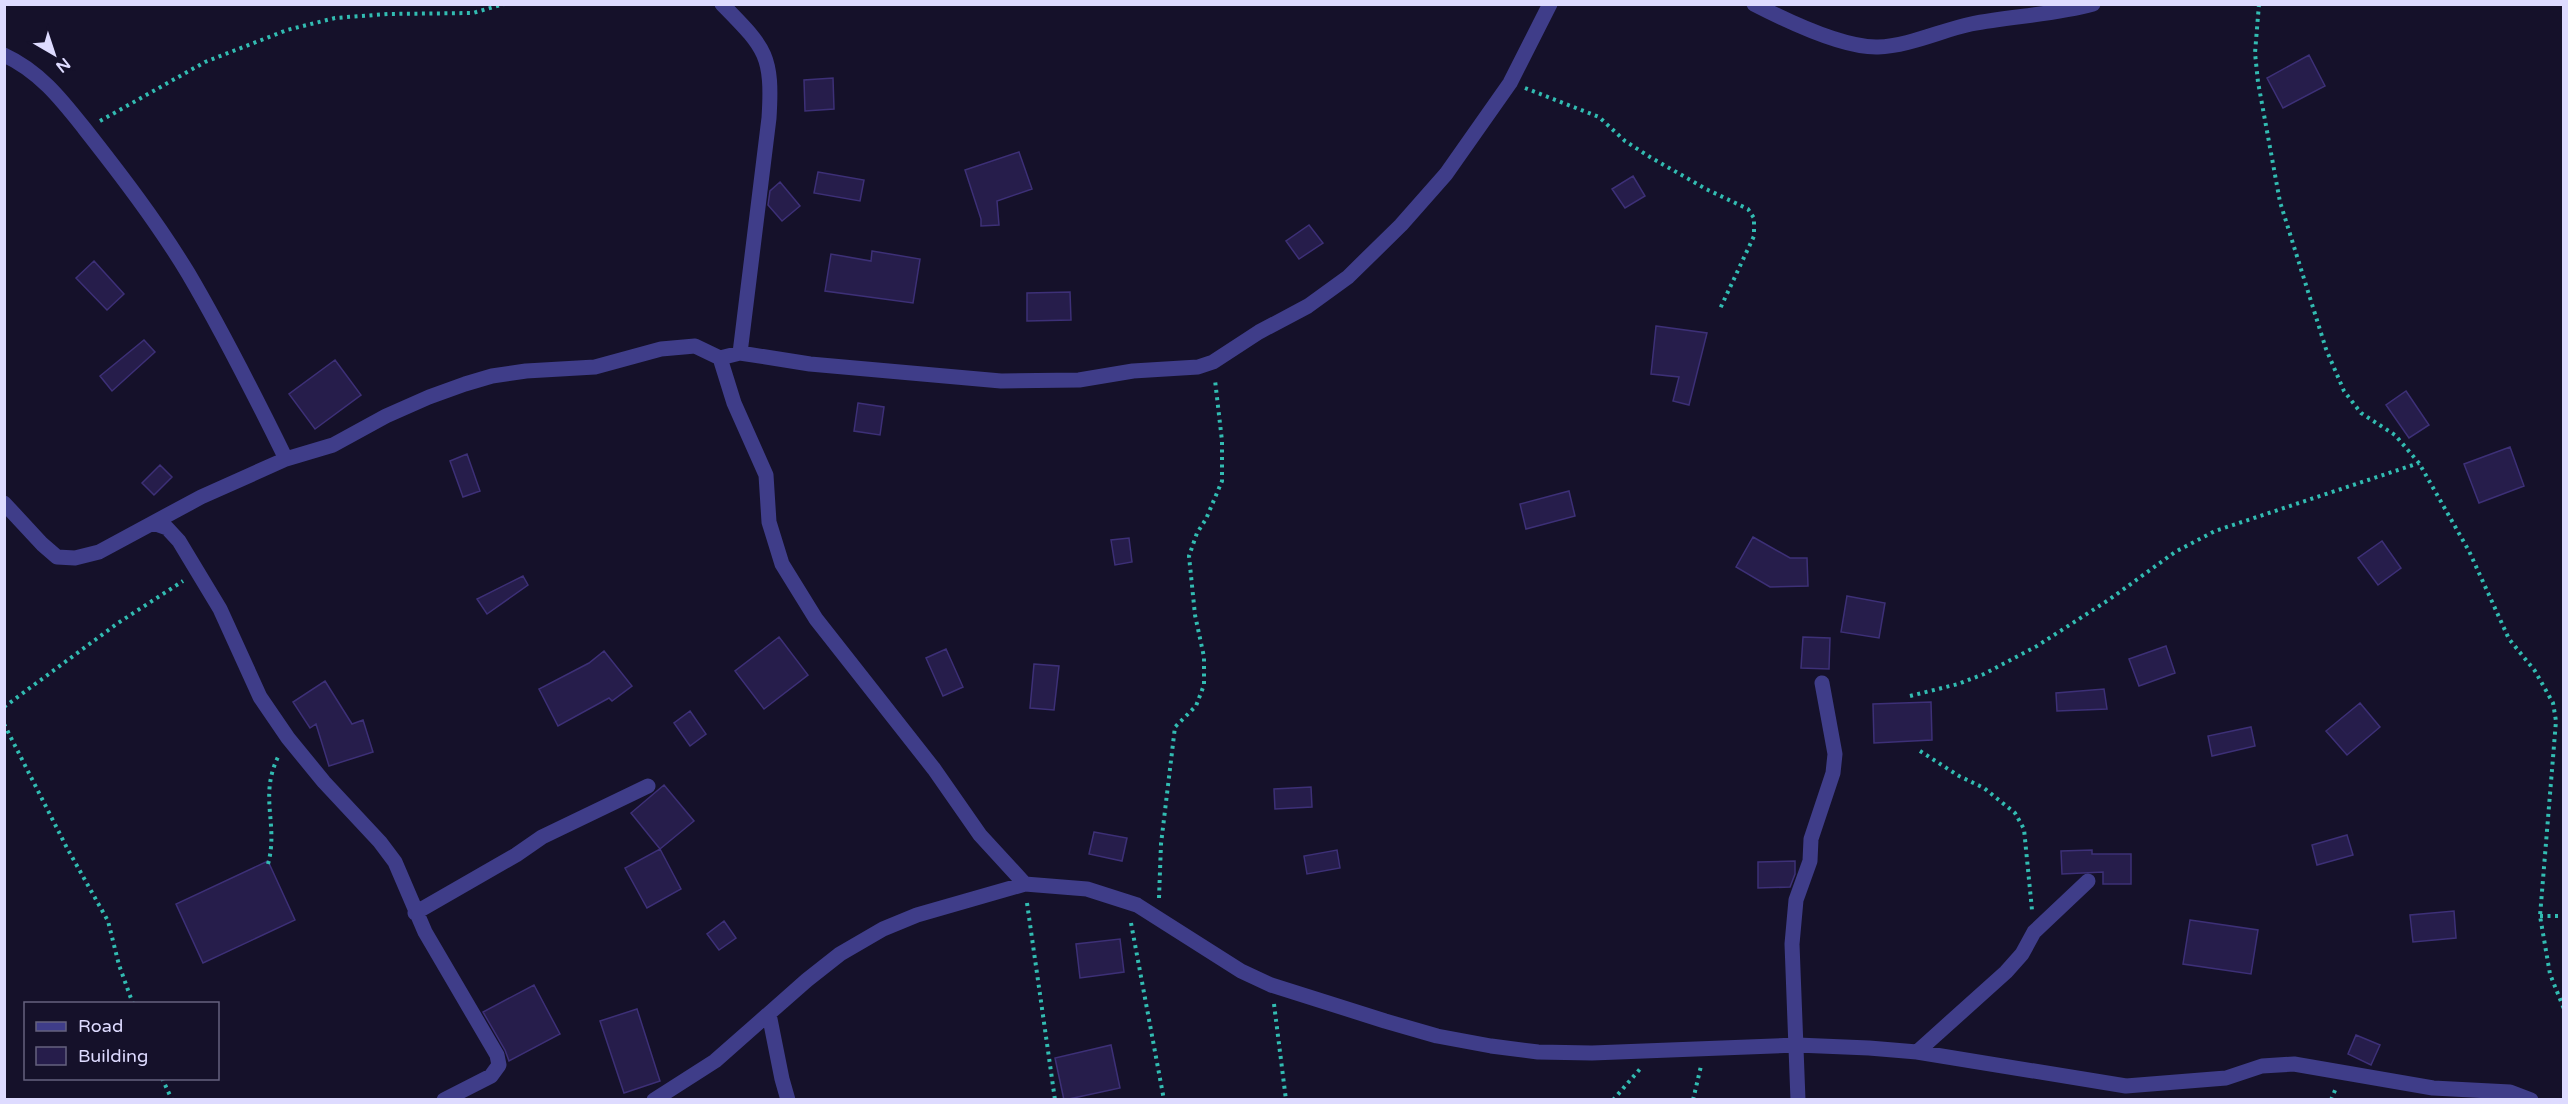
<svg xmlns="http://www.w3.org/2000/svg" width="2568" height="1104" font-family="'Varela Round',sans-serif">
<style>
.building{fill:#261d4b;stroke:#3d3077;stroke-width:1.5}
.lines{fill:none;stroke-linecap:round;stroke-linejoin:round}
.path{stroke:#32bcb2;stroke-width:4;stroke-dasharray:3 4.5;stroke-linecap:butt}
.street{stroke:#3f3d89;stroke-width:15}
</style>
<rect width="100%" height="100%" fill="#15112a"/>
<path class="building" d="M2309,55L2325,86L2283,108L2267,78Z
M833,78L834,109L805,111L804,80Z
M1019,152L1032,189L997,201L999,225L981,226V219L965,170Z
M818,172L864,180L860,201L814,193Z
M1633,176L1645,196L1625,208L1612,189Z
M780,182L800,206L782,221L768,205L770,191Z
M1309,225L1323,243L1299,259L1286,241Z
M872,251L920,259L913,303L825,291L831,254L871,261Z
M94,261L124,294L107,310L76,278Z
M1070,292L1071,320L1027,321V293Z
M1656,326L1707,333L1689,405L1673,401L1679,377L1651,374Z
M144,340L155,352L112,391L100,376Z
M335,360L361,395L315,429L289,394Z
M2406,391L2429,425L2409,438L2386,405Z
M858,403L884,407L880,435L854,431Z
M2510,447L2524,486L2479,503L2464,464Z
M467,454L480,491L463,497L450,461Z
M160,465L172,477L154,495L142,483Z
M1569,491L1575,516L1526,529L1520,504Z
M1753,537L1790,558H1807L1808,586L1770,587L1736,567Z
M1129,538L1132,562L1115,565L1111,540Z
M2382,541L2401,568L2378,585L2358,558Z
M523,576L528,585L487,614L477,599Z
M1847,596L1885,603L1879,638L1841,632Z
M779,637L808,675L764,709L735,671Z
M1803,637L1830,638L1829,669L1801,668Z
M2166,646L2175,673L2139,686L2129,659Z
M946,649L963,687L943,696L926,658Z
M604,651L632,686L612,701L609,698L558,726L539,689L589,663Z
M1034,664L1059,666L1054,710L1030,708Z
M325,681L352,724L363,720L373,752L329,766L316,724L310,728L293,702Z
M2104,689L2107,709L2057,711L2056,693Z
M1931,702L1932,740L1874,743L1873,704Z
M2360,703L2380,727L2347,755L2326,731Z
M690,711L706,734L690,746L674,723Z
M2251,727L2255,746L2212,756L2208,736Z
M664,785L694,821L660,849L631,813Z
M1311,787L1312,807L1275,809L1274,789Z
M1094,832L1127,838L1122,861L1089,854Z
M2347,835L2353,855L2317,865L2312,845Z
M660,849L681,889L647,908L625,868Z
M1337,850L1340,868L1307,874L1304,856Z
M2092,850V854H2131V884H2103V872L2062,874L2061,851Z
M268,861L295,920L203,963L176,904Z
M1795,861V874L1790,887L1758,888V862Z
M2454,911L2456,938L2413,942L2410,915Z
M2190,920L2258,930L2251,974L2183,964Z
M724,921L736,938L719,950L707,934Z
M1120,939L1124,972L1080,978L1076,944Z
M534,985L560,1034L509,1061L505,1050L483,1012Z
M637,1009L660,1081L624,1093L600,1021Z
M2356,1035L2380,1045L2371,1065L2348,1054Z
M1111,1045L1120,1088L1064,1100L1055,1058Z"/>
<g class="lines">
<path class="path" d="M2259,4L2255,53L2258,82L2280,202L2326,349L2344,391L2361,413L2395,435L2419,463L2469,551L2509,639L2535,671L2553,703L2556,721L2540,916L2550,974L2564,1009
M1525,88L1599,117L1625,141L1650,157L1706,189L1748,209L1754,218V236L1719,311
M100,121L205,62L287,30L335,18L388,14L473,13L504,4
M1910,696L1958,684L1984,674L2037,646L2110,599L2175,552L2215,531L2419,463
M4,707L118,623L183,581
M4,724L67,848L108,921L119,965L133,1004
M1920,751L1959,776L1984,788L2015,813L2024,829L2032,910
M268,864C279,824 258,796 279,755
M1159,898L1161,844L1175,727L1196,706L1204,685V657L1195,615L1189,556L1197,533L1206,519L1222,481V441L1215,380
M1027,903L1055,1100
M2540,916H2564
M1131,923L1164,1100
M1274,1004L1286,1100
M162,1078L172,1100
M1613,1100L1640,1069
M1693,1100L1701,1066
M2331,1100L2336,1088"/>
<path class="street" d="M722,4C765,48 773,54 769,118L740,353
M1754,4C1785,20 1843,48 1878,47C1909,46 1942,30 1971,24C2012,16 2053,15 2093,4
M4,55C39,71 61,99 84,128C121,175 157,222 188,273C224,334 255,396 286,459
M720,358L734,403L766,475L769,522L782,564L816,619L934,769L980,835L1025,884
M4,503L42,544L57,557L75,558L99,552L201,497L286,459L333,445L386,416L429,397L465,384L492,376L526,371L595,367L661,349L695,346L720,358L740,353L810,364L1001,381L1079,380L1133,371L1198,367L1213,362L1259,332L1308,306L1348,277L1401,225L1446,174L1510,83L1550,4
M153,523L167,528L179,541L220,609L260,697L288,738L324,782L380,842L395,862L425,932L497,1055L499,1065L491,1076L444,1100
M415,913L516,855L542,837L648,786
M769,1014L782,1079L788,1100
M1917,1052L2006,972L2022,954L2034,932L2088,881
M654,1100L715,1061L807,980L840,954L883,929L917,915L1025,884L1087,889L1137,905L1241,971L1271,985L1385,1021L1437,1036L1491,1046L1538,1052L1592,1053L1797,1045L1869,1048L1917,1052L2126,1086L2226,1078L2262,1066L2294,1064L2433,1088L2510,1092L2531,1100
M1798,1100L1792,944L1796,900L1810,861L1811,839L1833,773L1835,754L1822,683"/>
</g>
<rect width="2568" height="1104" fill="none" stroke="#dedbff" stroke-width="12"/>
<rect x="24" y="1002" width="195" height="78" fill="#15112a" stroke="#65627f" stroke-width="1.5"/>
<rect x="36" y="1022" width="30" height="9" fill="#3f3d89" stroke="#65627f" stroke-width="1.5"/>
<text x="78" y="1032" font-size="18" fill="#dedbff">Road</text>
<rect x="36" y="1047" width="30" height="18" fill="#261d4b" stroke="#65627f" stroke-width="1.5"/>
<text x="78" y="1062" font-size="18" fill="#dedbff">Building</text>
<g transform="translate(54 54) rotate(141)" stroke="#15112a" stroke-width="4.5" paint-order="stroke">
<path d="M0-4.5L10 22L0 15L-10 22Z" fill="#dedbff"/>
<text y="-9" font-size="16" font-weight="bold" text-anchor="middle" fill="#dedbff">N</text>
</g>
</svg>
